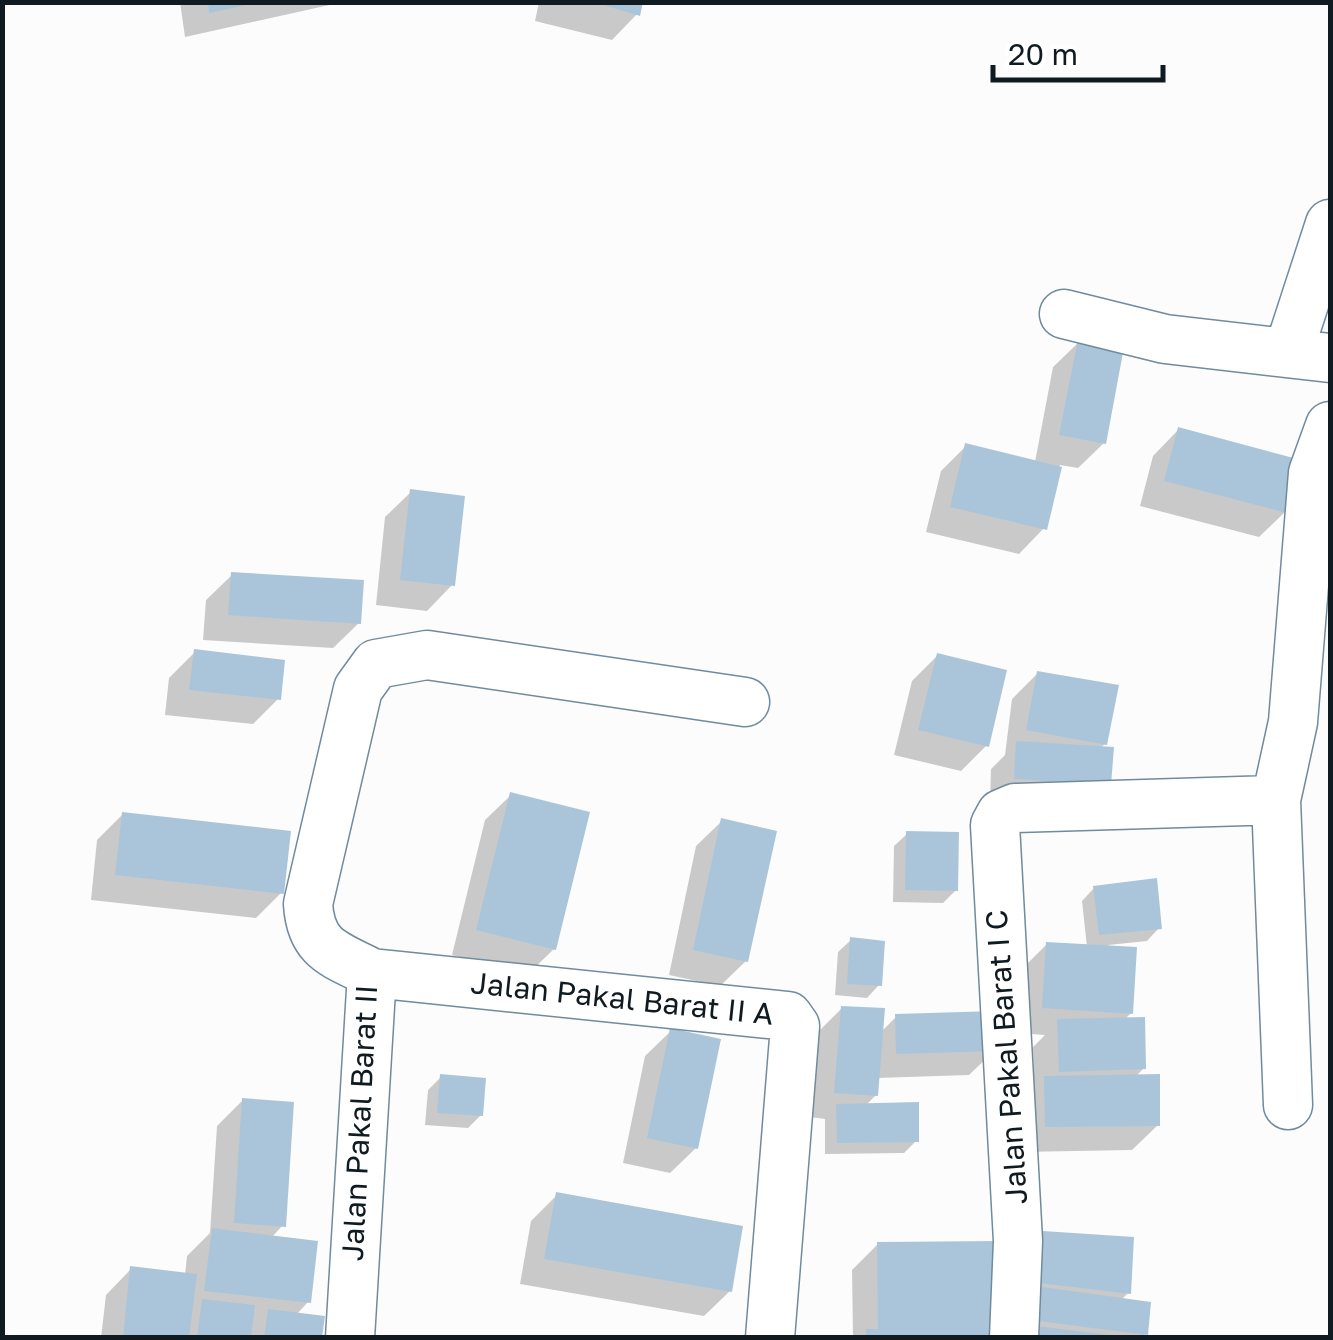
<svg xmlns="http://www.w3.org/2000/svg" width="1333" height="1340" font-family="'Golos Text',sans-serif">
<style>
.shadow{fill:#0003}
.building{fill:#aac5d9}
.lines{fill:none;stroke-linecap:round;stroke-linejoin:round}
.minor-casing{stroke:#708a9e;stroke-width:51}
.minor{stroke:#fff;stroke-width:48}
.labels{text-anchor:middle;stroke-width:8;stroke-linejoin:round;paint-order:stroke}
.street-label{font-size:30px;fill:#0f1a21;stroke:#fff}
</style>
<rect width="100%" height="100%" fill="#fcfcfc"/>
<path class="shadow" d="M180,2H343L185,37Z
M539,2H640L637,14L612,40L535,21Z
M1079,342L1104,443L1078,468L1060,465L1044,528L1019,554L926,532L941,471L966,446L1035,462L1053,367Z
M1178,430L1285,512L1259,537L1140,506L1153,456Z
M411,492L452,585L427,611L376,605L385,517Z
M232,575L359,623L333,648L203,640L206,600Z
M195,652L278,699L253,724L165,715L169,678Z
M937,656L987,745L961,771L894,755L912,681Z
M1038,673L1105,744L1100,748L1108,784L990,804L991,769L1005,755L1012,699Z
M511,795L554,949L528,974L452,955L485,820Z
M123,814L281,893L256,918L91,900L97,840Z
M722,821L746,961L720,986L669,975L696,846Z
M907,834L956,890L943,903L893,902L894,846Z
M1094,888L1159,928L1147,941L1108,945L1131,1013L1124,1020L1144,1068L1135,1077L1158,1125L1132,1150L1020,1152V1104L1034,1089L1033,1047L1045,1035L1018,1033L1021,970L1047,944L1087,947L1082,901Z
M851,940L879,985L867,998L835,995L838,952Z
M842,1008L880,1033L896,1017L995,1050L969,1075L877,1078L876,1095L865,1106L917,1140L904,1153L825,1154V1119L810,1117L816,1034Z
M671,1031L696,1148L670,1173L623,1163L645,1056Z
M441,1077L481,1115L468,1128L425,1125L428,1090Z
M243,1100L283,1225L271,1238L308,1302L296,1315L319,1338H101L106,1295L131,1269L185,1275L187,1256L210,1233L217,1126Z
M557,1195L730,1291L704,1316L520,1284L531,1221Z
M1044,1234L1128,1293L1121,1300L1145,1334L1142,1338H1007L1019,1260Z
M878,1244L991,1338H853L852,1270Z"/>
<path class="building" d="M208,2H251V4L209,13Z
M593,2H643L640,16Z
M1078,339L1124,347L1106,444L1059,435Z
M1178,427L1301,460L1287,513L1164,481Z
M965,443L1062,467L1047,530L950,507Z
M410,489L465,496L455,586L400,580Z
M231,572L364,580L361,624L228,615Z
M194,649L285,660L281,700L189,690Z
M937,653L1007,670L989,747L918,730Z
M1037,671L1119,685L1107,745L1026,730Z
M1016,741L1114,747L1111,785L1014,779Z
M510,792L590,812L556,950L476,930Z
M122,812L291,831L284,894L115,875Z
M721,818L777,831L748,962L693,950Z
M906,831L959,832L958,891L905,890Z
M1157,878L1162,929L1099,935L1093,886Z
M850,937L885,941L882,986L847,984Z
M1046,942L1137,947L1133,1014L1042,1008Z
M841,1006L885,1008L878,1096L834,1093Z
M996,1011L997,1051L896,1054L895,1014Z
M1145,1017L1146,1069L1059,1072L1057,1019Z
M670,1028L721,1039L698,1149L647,1138Z
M440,1074L486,1078L483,1116L437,1113Z
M1160,1074V1126L1045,1127L1044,1076Z
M242,1098L294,1102L286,1227L234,1223Z
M919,1102V1142L837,1143L836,1104Z
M556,1192L743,1226L732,1292L544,1259Z
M212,1228L318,1241L311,1303L204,1291Z
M1043,1231L1134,1237L1131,1294L1039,1283Z
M1001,1241L994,1338H866V1329H878L877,1242Z
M130,1266L197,1274L189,1338H123Z
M1035,1286L1151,1302L1148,1335L1030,1320Z
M202,1299L255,1305L251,1338H197Z
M268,1309L325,1316L322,1338H264Z
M1036,1326L1110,1335L1109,1338H1035Z"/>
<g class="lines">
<defs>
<path id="minor" d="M1064,314L1165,339L1330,358
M1288,353L1330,224
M1276,800L1288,1105
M372,973L788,1016L795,1026L770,1338
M350,1338L372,973C335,954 311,950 308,904L358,689L376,664L427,655L745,702
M1014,1338L1018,1241L995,825L1001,814L1015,808L1276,800L1293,722L1313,473L1330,426"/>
</defs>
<use href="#minor" class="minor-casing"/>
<use href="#minor" class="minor"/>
</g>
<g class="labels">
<g class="street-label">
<text transform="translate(622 999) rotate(6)" y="10">Jalan Pakal Barat II A</text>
<text transform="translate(1007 1057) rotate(-94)" y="10">Jalan Pakal Barat I C</text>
<text transform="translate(360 1123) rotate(-87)" y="10">Jalan Pakal Barat II</text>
</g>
</g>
<rect width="1333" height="1340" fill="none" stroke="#0f1a21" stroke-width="10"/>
<path d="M993 65v15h170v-15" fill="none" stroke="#0f1a21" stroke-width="5"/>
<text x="1008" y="65" font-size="30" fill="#0f1a21" stroke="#ffffff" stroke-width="8" paint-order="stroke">20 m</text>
</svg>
